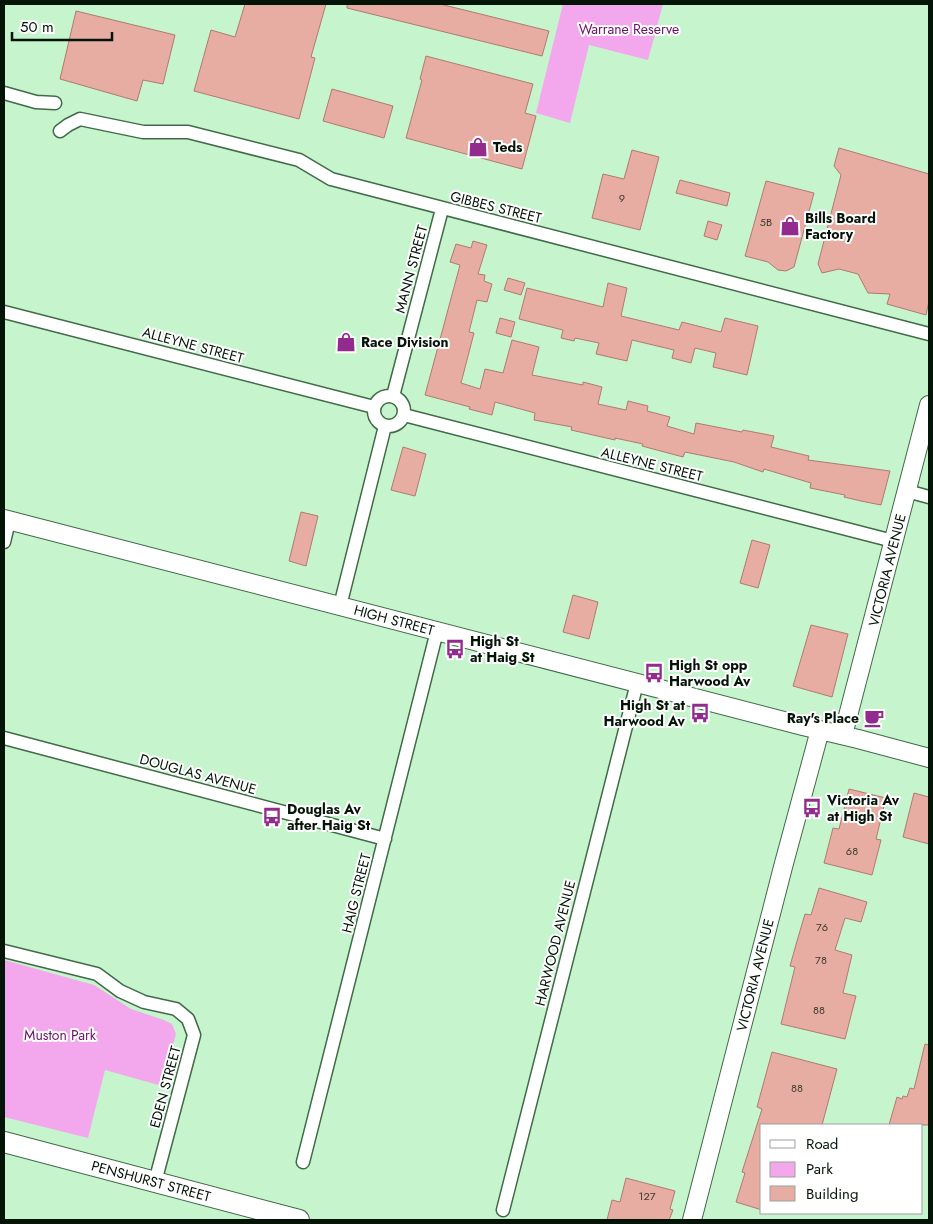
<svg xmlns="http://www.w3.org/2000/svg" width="933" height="1224" font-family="Jost,sans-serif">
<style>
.green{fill:#f3a8ed}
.building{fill:#e7aca2;stroke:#b17a71}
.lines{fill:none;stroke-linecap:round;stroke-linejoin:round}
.street-casing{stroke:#406a48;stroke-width:15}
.secondary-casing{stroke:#406a48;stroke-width:20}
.primary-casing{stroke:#406a48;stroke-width:22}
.street{stroke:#fff;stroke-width:12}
.secondary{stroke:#fff;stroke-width:18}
.primary{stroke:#fff;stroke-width:20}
.labels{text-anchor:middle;stroke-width:4;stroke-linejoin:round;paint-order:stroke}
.number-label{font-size:11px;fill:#3d3a2e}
.park-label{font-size:14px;fill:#6a1267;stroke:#fff}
.poi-label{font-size:14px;font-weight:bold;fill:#041407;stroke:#fff;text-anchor:start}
.street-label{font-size:14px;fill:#041407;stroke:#fff}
</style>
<rect width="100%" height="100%" fill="#c6f4cd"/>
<path class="green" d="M563,4H663L648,60L589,45L570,123L536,113Z
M4,960L94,985L131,1009L164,1020L172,1024L176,1034L162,1086L105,1070L88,1138L4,1117Z"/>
<path class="building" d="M245,4H326L311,57L315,58L299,119L194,91L211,30L235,37Z
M347,4H440L549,31L542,56L347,8Z
M76,11L175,35L163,84L143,80L137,101L60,79Z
M426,56L533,84L525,113L536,116L522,169L406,138L422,80L420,79Z
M332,89L393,106L384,138L323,121Z
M839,148L929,174V301L926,315L887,304L890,294L868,293L858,274L839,269L822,273L818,264L841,175L834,166Z
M632,150L659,157L640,230L592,218L603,174L624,179Z
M680,180L730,193L727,206L676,193Z
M766,181L814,193L794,267L786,271L778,270L768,262L745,256Z
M708,221L722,225L717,240L704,236Z
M473,241L487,245L478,274L485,275L484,281L492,284L487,302L477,300L469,332L474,333L461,383L480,389L485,369L503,373L512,340L539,347L532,375L583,385V382L602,387L598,404L626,410L628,401L648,406L647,411L670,417L667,426L694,434L696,423L742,432L743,430L774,436L771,447L809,456L808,460L890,471L881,505L861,501L844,497L845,495L810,488L811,483L764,469L763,472L734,462L685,452L683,457L642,446L643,444L615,438V440L571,430L572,427L534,420L535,413L495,402L492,415L469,409L470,407L425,395L460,265L450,262L456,244L471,248Z
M508,278L525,283L521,295L504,290Z
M608,283L627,288L621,316L679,330L682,322L721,332L725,318L758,326L747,375L713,367L716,353L695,348L691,363L672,358L674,350L632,340L627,361L596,354L599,343L575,338L574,341L561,338L563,330L519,319L527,288L603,307Z
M500,318L515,322L511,337L496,333Z
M403,447L426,454L415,496L391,490Z
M301,512L318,516L306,566L289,561Z
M752,540L770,545L758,588L740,583Z
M573,595L598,602L589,639L563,632Z
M811,625L848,634L832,697L793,686Z
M849,789L886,798L876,839L881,840L872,875L824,863L833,828L839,829Z
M914,793L929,797V844L903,837Z
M819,888L867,902L861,922L845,918L835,950L852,955L843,993L856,996L845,1039L781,1024L795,967L790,966L797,941L805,914L811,915Z
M925,1044L929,1045V1125H889L897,1097L902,1099L903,1096L907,1097L910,1088L914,1089Z
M772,1052L837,1069L822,1125H762V1210L736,1202L745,1173L742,1172L762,1109L757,1107Z
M626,1178L675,1191L670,1209L673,1210L669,1220H607L612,1200L620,1202Z"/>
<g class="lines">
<defs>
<path id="street" d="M4,93L36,102L55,103
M60,131L68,125L80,119L143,132H188L299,160L331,179L929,334
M4,312L374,407
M374 411a15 15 0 1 1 30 0a15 15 0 1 1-30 0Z
M393,396L442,209
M404,415L893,541
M907,491L929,497
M4,542L9,521
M340,606L385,426
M4,738L385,839
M4,951L97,974L120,991L144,1002L176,1009L188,1019L194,1035L155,1182
M303,1162L437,631
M503,1210L637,683"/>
<path id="secondary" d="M4,519L803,726L858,739L929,758
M843,735L929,405
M692,1220L783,867L820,730"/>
<path id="primary" d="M4,1142L299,1220"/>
</defs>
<use href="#street" class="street-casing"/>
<use href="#secondary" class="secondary-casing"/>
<use href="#primary" class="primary-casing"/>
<use href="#street" class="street"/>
<use href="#secondary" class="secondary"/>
<use href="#primary" class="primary"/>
</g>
<defs>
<symbol id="shop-bare" viewBox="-9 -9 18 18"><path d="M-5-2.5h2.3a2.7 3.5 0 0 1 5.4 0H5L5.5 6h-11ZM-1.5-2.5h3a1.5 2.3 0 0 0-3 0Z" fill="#932b8f" stroke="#fff" stroke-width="2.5" paint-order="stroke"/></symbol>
<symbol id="bus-bare" viewBox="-9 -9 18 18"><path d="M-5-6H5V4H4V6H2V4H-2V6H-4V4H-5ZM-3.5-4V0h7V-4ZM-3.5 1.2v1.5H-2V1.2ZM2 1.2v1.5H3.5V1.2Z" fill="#932b8f" stroke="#fff" stroke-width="2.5" paint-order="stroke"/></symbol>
<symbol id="cafe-bare" viewBox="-9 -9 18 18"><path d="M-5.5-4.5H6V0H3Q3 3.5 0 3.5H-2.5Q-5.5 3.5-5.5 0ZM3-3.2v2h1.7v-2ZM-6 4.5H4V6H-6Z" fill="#932b8f" stroke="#fff" stroke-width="2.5" paint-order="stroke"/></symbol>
</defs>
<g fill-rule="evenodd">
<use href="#shop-bare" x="464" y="133" width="28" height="28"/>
<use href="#shop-bare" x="776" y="212" width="28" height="28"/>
<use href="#shop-bare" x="332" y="328" width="28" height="28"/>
<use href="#bus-bare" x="441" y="635" width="28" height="28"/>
<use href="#bus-bare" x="640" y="659" width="28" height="28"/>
<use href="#bus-bare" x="686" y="699" width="28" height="28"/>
<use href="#cafe-bare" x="860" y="704" width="28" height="28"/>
<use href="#bus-bare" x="798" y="794" width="28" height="28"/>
<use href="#bus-bare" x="258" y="803" width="28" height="28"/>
</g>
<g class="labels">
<g class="number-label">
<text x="622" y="202">9</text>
<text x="766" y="226">5B</text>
<text x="852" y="855">68</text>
<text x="822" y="931">76</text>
<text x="821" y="964">78</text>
<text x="819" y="1014">88</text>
<text x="797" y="1092">88</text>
<text x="647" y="1200">127</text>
</g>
<g class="park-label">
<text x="629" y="34">Warrane Reserve</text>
<text x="60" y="1040">Muston Park</text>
</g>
<g class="poi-label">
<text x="493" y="152">Teds</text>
<text x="805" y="223">Bills Board<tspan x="805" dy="16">Factory</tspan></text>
<text x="361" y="347">Race Division</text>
<text x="470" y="646">High St<tspan x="470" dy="16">at Haig St</tspan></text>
<text x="669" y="670">High St opp<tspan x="669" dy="16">Harwood Av</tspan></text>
<text x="685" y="710" text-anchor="end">High St at<tspan x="685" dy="16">Harwood Av</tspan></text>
<text x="859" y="723" text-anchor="end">Ray's Place</text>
<text x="827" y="805">Victoria Av<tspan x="827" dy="16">at High St</tspan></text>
<text x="287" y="814">Douglas Av<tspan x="287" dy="16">after Haig St</tspan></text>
</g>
<g class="street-label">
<text transform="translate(496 207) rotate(14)" y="5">GIBBES STREET</text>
<text transform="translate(411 269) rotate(-75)" y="5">MANN STREET</text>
<text transform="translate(193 345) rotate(15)" y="5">ALLEYNE STREET</text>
<text transform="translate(652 464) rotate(14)" y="5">ALLEYNE STREET</text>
<text transform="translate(887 570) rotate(-76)" y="5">VICTORIA AVENUE</text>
<text transform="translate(394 620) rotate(15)" y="5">HIGH STREET</text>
<text transform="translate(198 774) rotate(15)" y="5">DOUGLAS AVENUE</text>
<text transform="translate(356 893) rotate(-76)" y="5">HAIG STREET</text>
<text transform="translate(555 943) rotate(-76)" y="5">HARWOOD AVENUE</text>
<text transform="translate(755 975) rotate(-76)" y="5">VICTORIA AVENUE</text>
<text transform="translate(165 1087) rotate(-75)" y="5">EDEN STREET</text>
<text transform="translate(151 1181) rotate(15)" y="5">PENSHURST STREET</text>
</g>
</g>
<rect width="933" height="1224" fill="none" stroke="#041407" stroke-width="10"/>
<rect x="760" y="1124" width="162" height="90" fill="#ffffff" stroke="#9ba19c"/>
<rect x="770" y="1140" width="25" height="8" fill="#ffffff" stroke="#9ba19c"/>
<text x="806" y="1149" font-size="15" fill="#041407">Road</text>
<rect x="770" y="1162" width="25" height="15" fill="#f3a8ed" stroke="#9ba19c"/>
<text x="806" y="1174" font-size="15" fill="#041407">Park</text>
<rect x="770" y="1186" width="25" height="15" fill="#e7aca2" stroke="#9ba19c"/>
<text x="806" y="1199" font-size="15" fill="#041407">Building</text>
<path d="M12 32v8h100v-8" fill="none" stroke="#041407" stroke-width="2.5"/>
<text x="20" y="32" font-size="15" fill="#041407" stroke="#ffffff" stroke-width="4" paint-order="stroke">50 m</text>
</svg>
